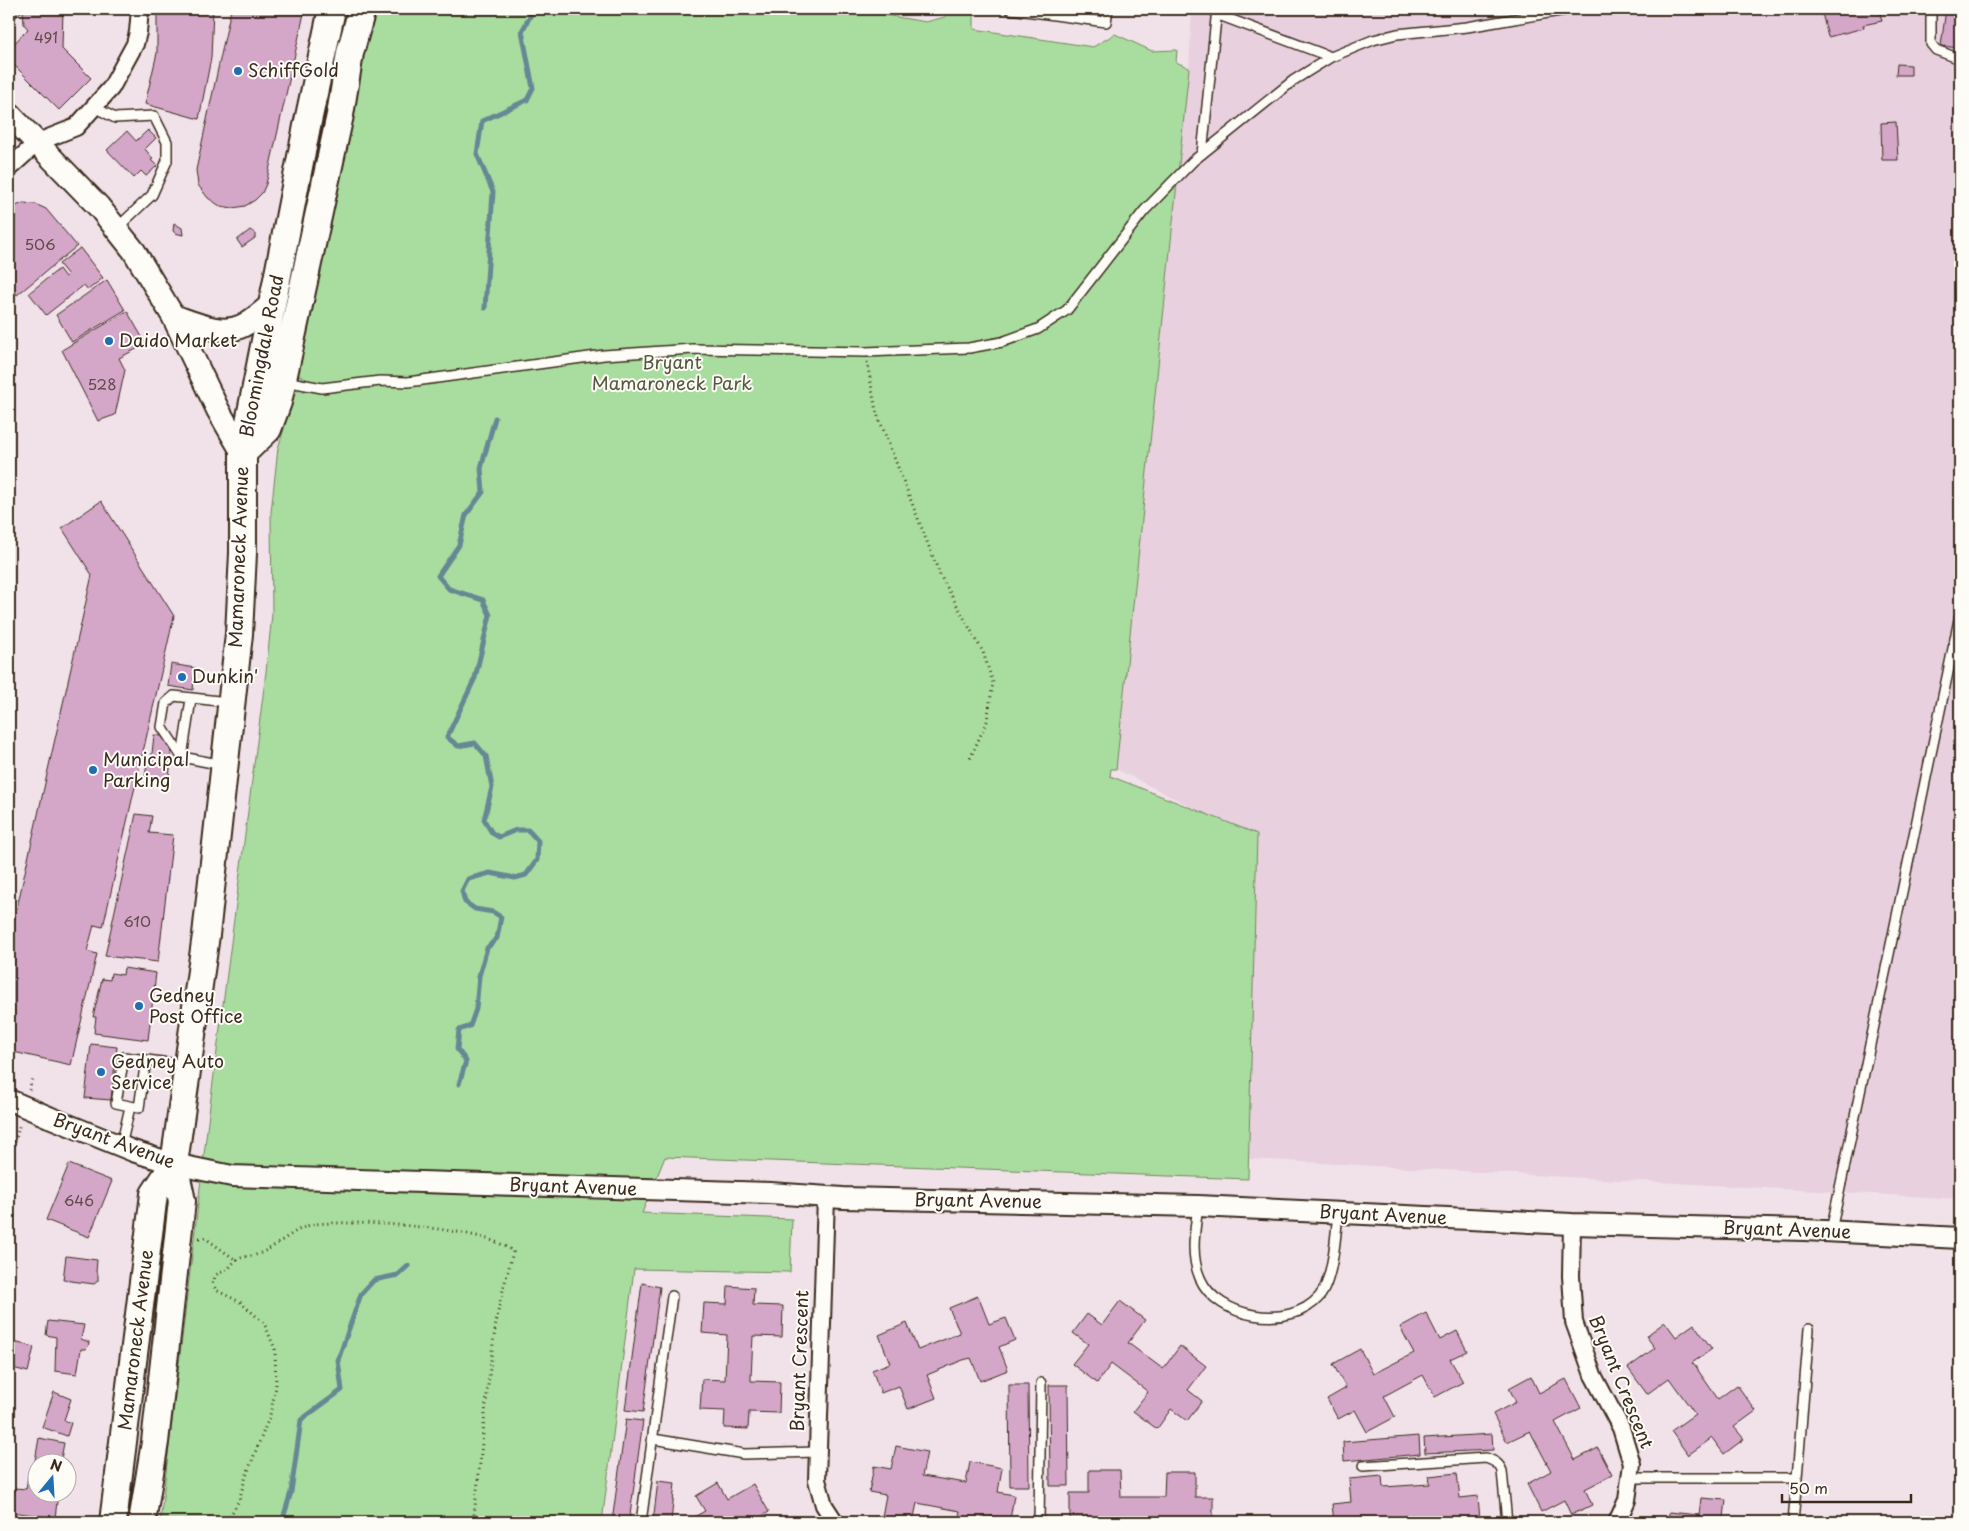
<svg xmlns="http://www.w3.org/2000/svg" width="1969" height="1531" font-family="'Playpen Sans',sans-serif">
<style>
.built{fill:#e8d0df}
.green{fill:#a9dd9f;stroke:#72845e}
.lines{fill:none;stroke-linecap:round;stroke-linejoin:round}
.stream{stroke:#668894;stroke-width:5}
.building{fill:#d4a7c9;stroke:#3b2a1e}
.service-casing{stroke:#3b2a1e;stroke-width:12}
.minor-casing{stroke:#3b2a1e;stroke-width:20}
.tertiary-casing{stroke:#3b2a1e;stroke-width:24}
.secondary-casing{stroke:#3b2a1e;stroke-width:26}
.primary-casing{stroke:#3b2a1e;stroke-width:30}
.path{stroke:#3b2a1e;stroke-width:3;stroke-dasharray:1 4;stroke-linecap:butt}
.service{stroke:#fdfcf7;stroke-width:9}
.minor{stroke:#fdfcf7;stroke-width:16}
.tertiary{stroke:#fdfcf7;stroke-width:20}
.secondary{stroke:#fdfcf7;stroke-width:22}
.primary{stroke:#fdfcf7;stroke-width:26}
.tertiary-bridge-casing{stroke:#3b2a1e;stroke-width:24;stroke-linecap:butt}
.tertiary-bridge{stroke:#fdfcf7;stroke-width:20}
.poi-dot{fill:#1f6fb2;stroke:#fdfcf7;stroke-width:2}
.labels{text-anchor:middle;stroke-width:4;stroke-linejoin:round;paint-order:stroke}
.number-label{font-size:15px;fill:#614949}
.poi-label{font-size:18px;fill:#3b2a1e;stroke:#fdfcf7;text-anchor:start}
.street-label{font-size:18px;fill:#3b2a1e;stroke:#fdfcf7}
.park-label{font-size:18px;fill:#56573e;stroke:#fdfcf7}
</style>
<rect width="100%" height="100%" fill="#f1e2e9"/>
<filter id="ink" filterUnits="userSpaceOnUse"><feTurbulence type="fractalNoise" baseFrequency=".02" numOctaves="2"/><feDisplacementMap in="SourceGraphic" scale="10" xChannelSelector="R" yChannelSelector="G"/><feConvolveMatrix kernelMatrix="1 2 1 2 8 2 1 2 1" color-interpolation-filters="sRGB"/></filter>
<g filter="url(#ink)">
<path class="built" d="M1192,9H1960V1199L1249,1159L1255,839L1116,769L1189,68Z"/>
<path class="green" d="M378,9H849L926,22L945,17L955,10L974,12V29L1093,47L1115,34L1152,51L1177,50L1176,62L1189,68L1116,769H1111L1110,776L1257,834L1248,1179L665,1157L642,1213L792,1219L790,1272L634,1269L602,1522H160L209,1113L266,672L272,614L271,512L278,448L284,429L281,420L288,396L294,390L304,392L306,379L296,374L361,59Z"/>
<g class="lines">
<path class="stream" d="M485,308L493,192L477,154L482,121L527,100L533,88L522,31L534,9
M459,1084L466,1061L457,1049L459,1030L470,1026L476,1009L479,976L487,948L497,938L501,917L493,912L475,909L465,902L462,891L468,879L490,873L515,878L526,875L537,860L538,841L528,830H516L499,837L492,833L484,820L492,787L486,756L475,743L458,746L447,737L475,678L490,615L483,600L449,589L438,576L459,545L466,515L483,492L481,468L495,418
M282,1522L291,1492L301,1420L342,1390L338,1360L361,1294L374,1280L398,1275L408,1266"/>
</g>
<path class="building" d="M9,9H63L62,49L91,78L59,110L9,60V49L28,29L24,24L23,10L11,22L9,20Z
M157,9H213L211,58L199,119L145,104L157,53Z
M231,9H305L266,184L262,193L255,200L245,206L233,208L220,206L208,198L198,185L196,170Z
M1821,9H1879L1882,21L1863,25L1864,28L1828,37Z
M1946,9H1960V48L1941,46Z
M1897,64L1911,65V75H1896Z
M1896,122L1898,160H1882L1881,123Z
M148,130L156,138L145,149L153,159L151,160L157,166L146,176L141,171L134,178L107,150L127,131L136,141Z
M23,203L35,204L46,209L77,246L17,295L9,285V209Z
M174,223L182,228L183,235L175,233L173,231Z
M250,230L255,233V238L242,247L237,240Z
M80,248L103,278L88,290L84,285L46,315L29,293L59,269L65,277L68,275L59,264Z
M107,280L125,310L72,342L56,315Z
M127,311L146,344L119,358L125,370L115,415L98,421L62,350Z
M101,501L174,616L103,927L94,925L87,951L97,954L71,1065L9,1051V943L92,575L62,528Z
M171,664L195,668L193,690L168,686Z
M154,735L162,736L172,749L169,779L145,777L147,763H151Z
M136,814L152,816L149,833L173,835L158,962L105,956Z
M124,968L156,973L148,1040L94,1033L96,1017H93L102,979L110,980L111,973L123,975Z
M91,1044L117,1047L111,1100L85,1098Z
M69,1164L112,1181L89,1237L46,1220Z
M66,1256L97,1260L96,1272L98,1275V1281L94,1284L63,1280Z
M642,1283L660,1287L643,1412L625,1410Z
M728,1286L754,1288L753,1305L783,1306L782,1337L753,1336L751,1378V1381L780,1382L779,1413L749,1412L748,1429L724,1428L725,1411L700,1410L702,1379L725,1380L727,1335L702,1333L704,1303L727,1304Z
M978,1296L989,1324L1006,1318L1015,1340L999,1347L1008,1370L980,1381L971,1358L963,1360L927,1375L936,1398L908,1409L899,1386L881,1393L872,1370L890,1363L879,1335L907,1323L918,1350L960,1333L949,1308Z
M1120,1301L1145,1320L1128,1343L1163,1369L1180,1346L1206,1366L1188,1390L1202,1401L1187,1421L1171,1409L1157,1429L1133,1411L1148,1392L1143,1388L1111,1364L1097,1383L1072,1364L1088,1344L1073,1333L1087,1314L1102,1325Z
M1426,1313L1440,1340L1457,1331L1467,1351L1450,1359L1463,1382L1435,1397L1423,1375L1384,1396L1395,1417L1367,1432L1355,1410L1338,1419L1327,1399L1346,1388L1333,1364L1360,1349L1373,1374L1414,1353L1400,1327Z
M48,1321L84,1325L81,1339L89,1342L88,1347L86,1349H81L77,1374L55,1371L56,1337L46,1335Z
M1665,1322L1676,1337L1694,1324L1712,1349L1692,1363L1695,1366L1718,1399L1737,1385L1756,1411L1734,1427L1744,1439L1724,1454L1712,1438L1688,1455L1671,1431L1695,1414L1669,1378L1647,1394L1628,1368L1655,1348L1646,1336Z
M14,1342L34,1347L28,1372L9,1367Z
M1531,1376L1539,1393L1566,1379L1581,1408L1555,1422L1575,1460L1598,1448L1612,1475L1585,1489L1592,1505L1571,1515L1564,1500L1541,1512L1527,1484L1551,1471L1530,1431L1507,1442L1493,1414L1516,1402L1509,1388Z
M1009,1385H1028L1029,1486H1010Z
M1049,1385H1068L1069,1486H1050Z
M54,1392L71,1399L64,1420L71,1423L67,1436L42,1427Z
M626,1419L643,1421L629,1522H612Z
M1492,1434L1493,1450L1425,1453L1424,1438Z
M1419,1436L1420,1454L1344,1461L1343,1442Z
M39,1438L64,1443L60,1464H44L35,1461Z
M896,1446L927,1452L922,1476L966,1483L970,1462L1002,1468L998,1492L1014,1495L1010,1520L991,1516L989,1522H958L960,1511L917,1503L913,1522H881L886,1495L869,1492L874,1466L891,1469Z
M1089,1470H1120L1121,1497H1164L1165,1472H1195V1497H1213V1521L1088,1522V1520H1070V1493H1089Z
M1457,1473L1460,1498L1478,1496L1480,1520L1461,1522H1334L1332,1504L1351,1502L1349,1479L1382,1476L1383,1487L1430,1484L1429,1476Z
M28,1477L38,1478V1494H58L55,1518L11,1512L15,1488L26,1489Z
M658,1481L675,1483L671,1522H653Z
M718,1483L727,1499L753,1484L769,1512L751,1522H685L705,1511L696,1496Z
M1701,1498L1726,1500L1724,1518L1748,1520V1522H1668L1669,1512L1699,1515Z"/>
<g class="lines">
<defs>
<path id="service" d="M917,9H937
M1010,9L1106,22L1108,9
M1931,9V44L1936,50L1960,59
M1216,14L1331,57
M94,107L115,118L154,116L167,142V161L152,195L117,228
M1202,154L1217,9
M285,381L322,388L380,381L408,382L604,355L693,349L865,352L969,348L1002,342L1038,329L1067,310L1144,211L1193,161L1294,80L1331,57L1373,40L1397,34L1467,27L1572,9
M182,757L191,699
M223,765L182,757L162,727L166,703L174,696L228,702
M146,1060L139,1108L116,1103L124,1057L185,1065
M121,1146L130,1107
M1198,1206C1195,1230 1190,1255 1200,1278C1217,1318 1289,1331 1319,1297C1333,1281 1336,1234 1338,1212
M1831,1231L1960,615
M653,1439L744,1454L817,1452
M1363,1466L1486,1458C1494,1461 1499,1463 1502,1471L1507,1522
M1630,1478H1797L1793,1522
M1797,1478L1809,1329
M641,1522L672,1296
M1039,1522L1041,1383"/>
<path id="minor" d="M9,168L38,142L76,127L111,88L135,44L138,32L140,9
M826,1197L817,1480L824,1505L835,1522
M1572,1224L1571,1276L1574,1322L1593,1375L1621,1428L1632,1464L1627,1500L1617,1522"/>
<path id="tertiary" d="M49,1117L133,1151L174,1164L232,1176L770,1193L843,1198L1198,1206L1572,1224L1805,1230L1960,1238"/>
<path id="secondary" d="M9,114L99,207L134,251L173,316L218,410L243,453
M173,316C194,323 221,336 242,326C253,321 262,312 271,305"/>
<path id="primary" d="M243,453L268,429L278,402L340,115L350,53L362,9
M113,1522L154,1194L174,1164
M142,1522L155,1442L182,1201L174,1164L206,935L239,634L243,553V453L307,126L332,9"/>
</defs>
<use href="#service" class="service-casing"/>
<use href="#minor" class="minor-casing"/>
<use href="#tertiary" class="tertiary-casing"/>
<use href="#secondary" class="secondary-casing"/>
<use href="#primary" class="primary-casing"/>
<path class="path" d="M867,362L876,411L940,575L983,652L993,683L987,721L969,761
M29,1090L32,1079
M9,1166L20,1123
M199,1238H205L236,1260
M232,1522V1513L239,1500L246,1476L270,1415L276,1387L275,1349L264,1323L240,1302L216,1290L213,1284L215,1276C219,1272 224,1272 228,1269C231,1266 233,1263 236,1260C242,1256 251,1257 258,1254C276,1248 295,1227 315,1224C352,1220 488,1226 513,1252C507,1275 500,1299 496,1323C486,1389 482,1456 473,1522"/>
<use href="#service" class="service"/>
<use href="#minor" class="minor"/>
<use href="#tertiary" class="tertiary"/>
<use href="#secondary" class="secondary"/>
<use href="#primary" class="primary"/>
<defs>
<path id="tertiary-bridge" d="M9,1100L49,1117"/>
</defs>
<use href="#tertiary-bridge" class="tertiary-bridge-casing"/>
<use href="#tertiary-bridge" class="tertiary-bridge"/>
</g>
</g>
<g class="poi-dot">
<circle cx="238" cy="71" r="5"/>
<circle cx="109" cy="341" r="5"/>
<circle cx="182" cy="677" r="5"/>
<circle cx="93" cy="770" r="5"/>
<circle cx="139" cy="1006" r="5"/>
<circle cx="101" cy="1072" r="5"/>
</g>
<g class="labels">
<g class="number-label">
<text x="46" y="43">491</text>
<text x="40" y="250">506</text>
<text x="102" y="390">528</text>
<text x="137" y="927">610</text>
<text x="79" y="1206">646</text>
</g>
<g class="poi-label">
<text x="248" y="77">SchiffGold</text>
<text x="119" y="347">Daido Market</text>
<text x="192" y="683">Dunkin'</text>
<text x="103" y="766">Municipal<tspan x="103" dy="21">Parking</tspan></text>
<text x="149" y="1002">Gedney<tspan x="149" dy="21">Post Office</tspan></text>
<text x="111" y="1068">Gedney Auto<tspan x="111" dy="21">Service</tspan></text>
</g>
<g class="street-label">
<text transform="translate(262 356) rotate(-79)" y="6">Bloomingdale Road</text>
<text transform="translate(239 557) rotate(-88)" y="6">Mamaroneck Avenue</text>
<text transform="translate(114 1141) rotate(20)" y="6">Bryant Avenue</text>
<text transform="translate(573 1187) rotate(2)" y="6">Bryant Avenue</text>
<text transform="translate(978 1201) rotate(1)" y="6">Bryant Avenue</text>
<text transform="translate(1383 1215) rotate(3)" y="6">Bryant Avenue</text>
<text transform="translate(1787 1230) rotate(2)" y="6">Bryant Avenue</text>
<text transform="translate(136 1340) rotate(-83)" y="6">Mamaroneck Avenue</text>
<text transform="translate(800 1361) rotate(-88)" y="6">Bryant Crescent</text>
<text transform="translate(1621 1382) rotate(68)" y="6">Bryant Crescent</text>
</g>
<g class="park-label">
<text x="672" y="369">Bryant<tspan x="672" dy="21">Mamaroneck Park</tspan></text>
</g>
</g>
<rect width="1969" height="1531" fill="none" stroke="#fdfcf7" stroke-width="30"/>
<rect x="15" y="15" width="1939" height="1501" fill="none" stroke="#3b2a1e" stroke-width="2" filter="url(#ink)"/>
<g transform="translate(52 1478) rotate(18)"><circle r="24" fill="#fdfcf7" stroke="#afa8a0"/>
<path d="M0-4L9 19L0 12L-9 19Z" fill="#1f6fb2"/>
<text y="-8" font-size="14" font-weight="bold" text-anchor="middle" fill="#3b2a1e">N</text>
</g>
<path d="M1782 1494v8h129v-8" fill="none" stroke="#3b2a1e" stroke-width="2.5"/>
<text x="1789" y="1494" font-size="15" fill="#3b2a1e" stroke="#fdfcf7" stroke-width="4" paint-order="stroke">50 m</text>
</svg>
